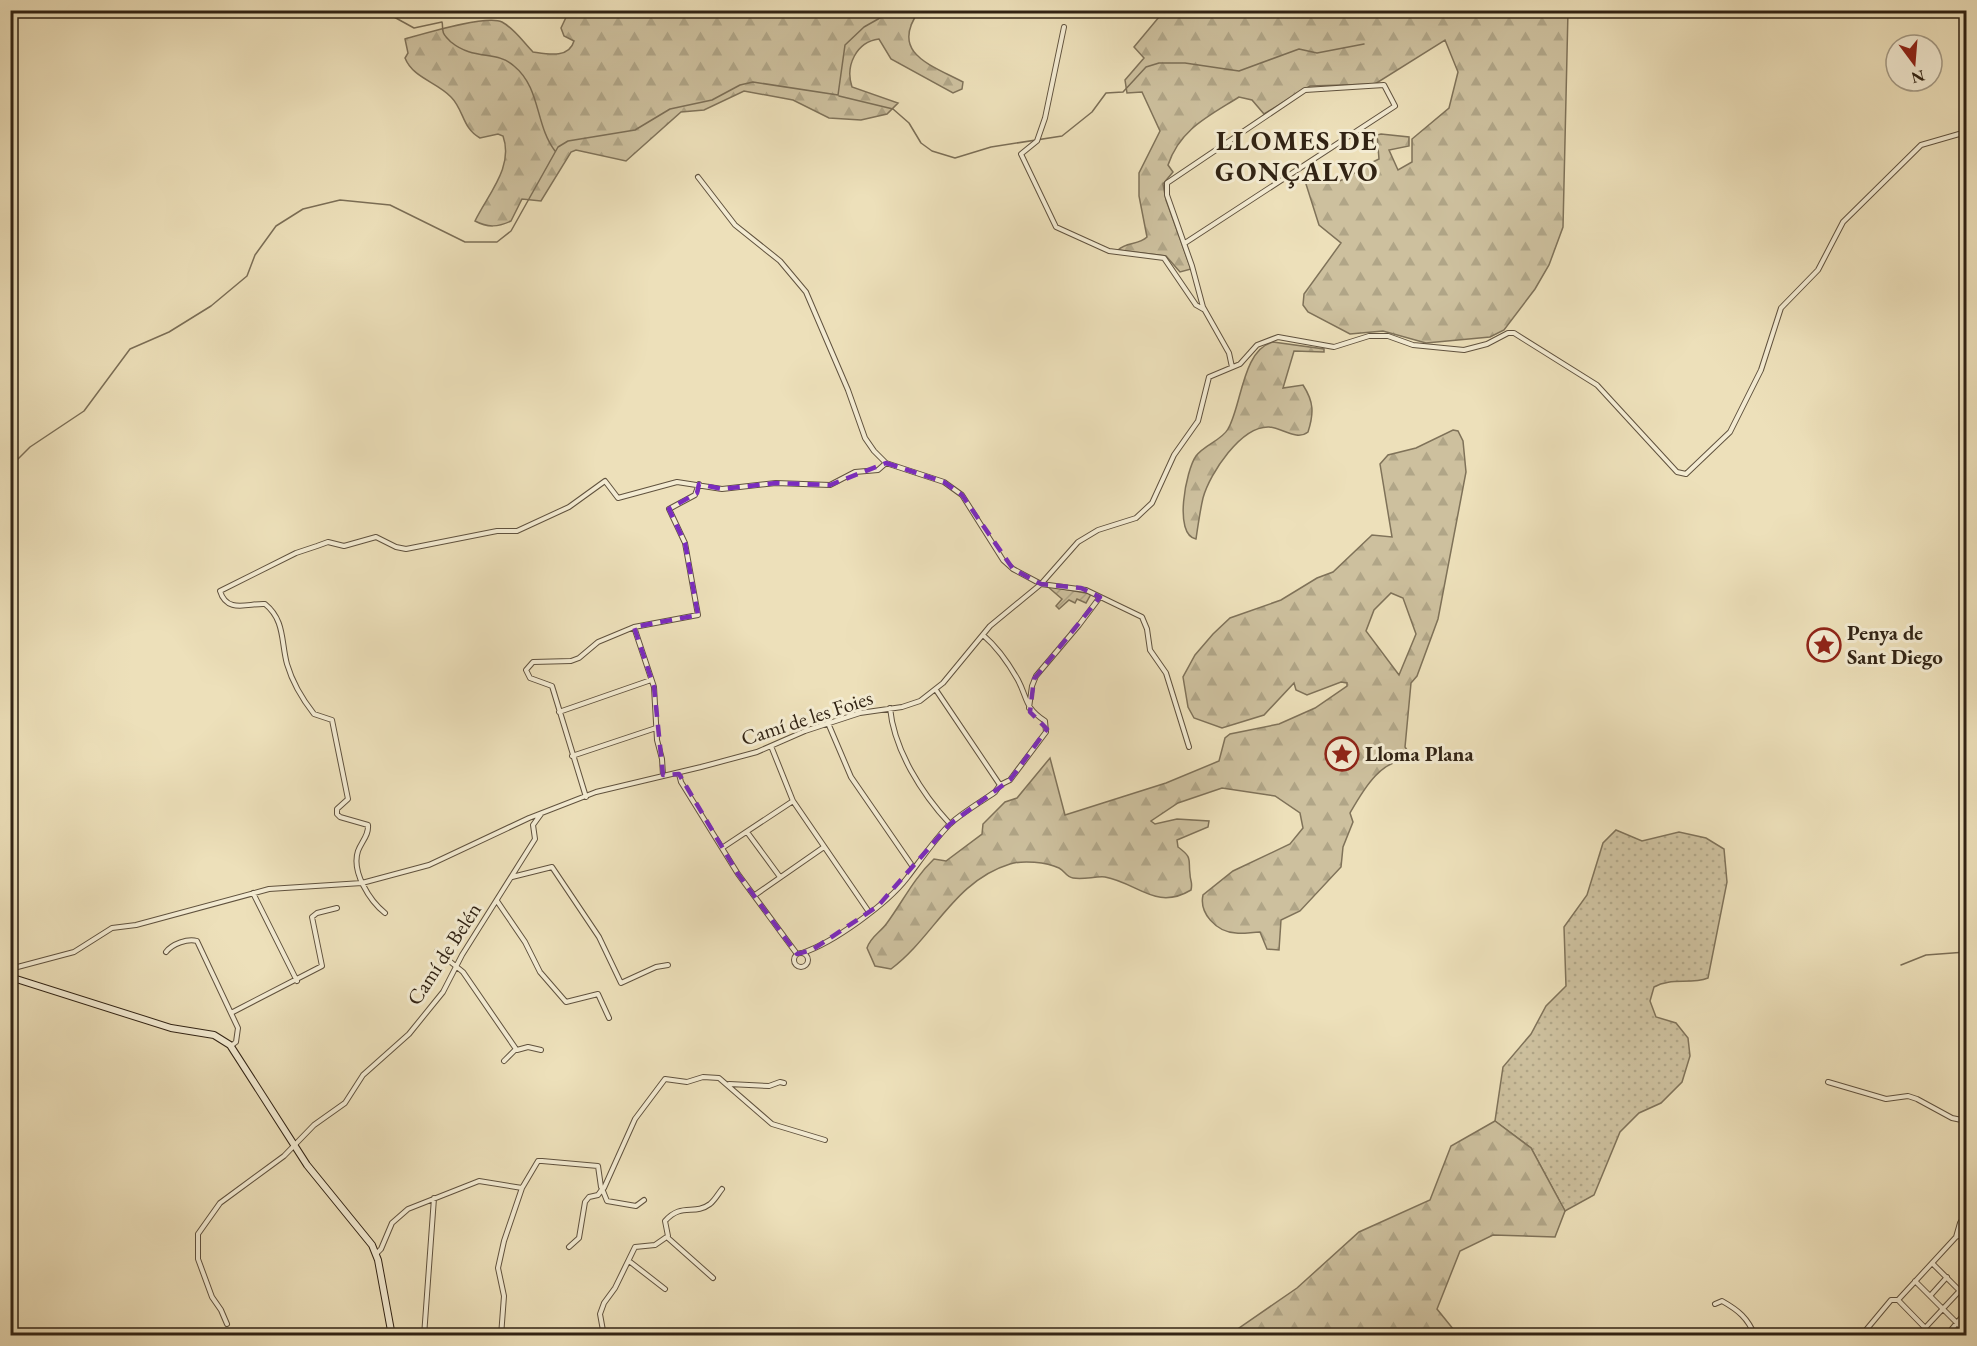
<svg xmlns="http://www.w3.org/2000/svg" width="1977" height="1346" font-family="'EB Garamond',serif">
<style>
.grass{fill:url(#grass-dots);stroke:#7f7259;stroke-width:1.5}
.forest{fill:url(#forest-firs);stroke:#7f7259;stroke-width:1.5;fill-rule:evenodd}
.garden{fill:url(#garden-furrows);stroke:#7f7259;stroke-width:1.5}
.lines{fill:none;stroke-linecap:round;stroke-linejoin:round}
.stream{stroke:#7b6e56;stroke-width:1.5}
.minor-casing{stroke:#60523e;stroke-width:6}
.tertiary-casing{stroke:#60523e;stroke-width:8}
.secondary-casing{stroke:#312314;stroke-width:8}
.minor{stroke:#f3ebd2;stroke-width:4}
.tertiary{stroke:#f3ebd2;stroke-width:5}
.secondary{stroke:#f3ebd2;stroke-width:6}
.marked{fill:none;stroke:#7b2cbf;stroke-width:4.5;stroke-dasharray:12 8;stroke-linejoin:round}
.labels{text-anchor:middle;stroke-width:6;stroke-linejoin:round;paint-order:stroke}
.poi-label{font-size:21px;font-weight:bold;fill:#312314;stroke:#f3ebd2;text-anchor:start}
.street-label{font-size:21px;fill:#312314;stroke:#f3ebd2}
.district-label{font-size:27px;font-weight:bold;letter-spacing:1.5px;fill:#312314;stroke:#f3ebd2}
</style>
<defs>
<pattern id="grass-dots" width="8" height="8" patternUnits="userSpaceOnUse" patternTransform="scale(1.5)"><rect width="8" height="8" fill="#cdc09e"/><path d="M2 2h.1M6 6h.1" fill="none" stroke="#b0a587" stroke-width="1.8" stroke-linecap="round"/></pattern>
<pattern id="forest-firs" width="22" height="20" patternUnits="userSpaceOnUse" patternTransform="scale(1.5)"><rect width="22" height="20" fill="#cdc09e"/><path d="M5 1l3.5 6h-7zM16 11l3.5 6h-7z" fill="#b0a587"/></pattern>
<pattern id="garden-furrows" width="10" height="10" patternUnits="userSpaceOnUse" patternTransform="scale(1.5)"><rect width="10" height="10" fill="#cdc09e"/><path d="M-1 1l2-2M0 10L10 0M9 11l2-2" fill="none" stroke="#b0a587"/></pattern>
</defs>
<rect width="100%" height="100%" fill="#ede0ba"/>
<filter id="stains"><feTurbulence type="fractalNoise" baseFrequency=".00333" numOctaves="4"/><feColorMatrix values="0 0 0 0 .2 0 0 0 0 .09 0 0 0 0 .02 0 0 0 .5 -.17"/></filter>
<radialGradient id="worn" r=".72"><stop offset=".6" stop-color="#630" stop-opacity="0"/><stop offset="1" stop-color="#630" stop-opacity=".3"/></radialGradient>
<path class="grass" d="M1616,830L1642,841L1679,832L1706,838L1724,849L1727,882L1708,978C1690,985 1671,977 1654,987L1650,1001L1656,1017L1676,1023L1688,1038L1690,1056L1682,1082L1661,1103L1639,1113L1620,1132L1594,1195L1565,1211L1531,1148L1495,1121L1503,1067L1531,1034L1546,1006L1566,986L1564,927L1587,895L1603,843Z"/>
<path class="forest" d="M919,11C889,53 931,65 963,82L962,89L953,93L891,59L879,39C856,42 845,66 852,87L898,103L887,114L861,120L829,118L793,100L744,91L704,110L681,112L626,161L576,150L571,152L541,201L522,199L511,221C498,227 488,228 475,221C488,194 514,167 503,136L498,134L480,138C462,128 464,110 451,97C437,82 413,78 405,58L408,53L405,39C423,34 487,14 502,22C515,29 523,42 533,52C547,54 569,59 574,41L564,36L561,28L569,11Z
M1164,11H1568L1563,227L1549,265L1535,289L1504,330L1490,337L1426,343L1383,331L1350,334L1308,312L1303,305L1304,294L1341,243L1319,225L1305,181C1351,187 1342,176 1379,159L1377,135L1381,134L1409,137V146L1389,150L1398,170L1412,162V139L1449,108L1458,72L1445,40L1375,84L1310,86L1264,114L1252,100L1239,97C1209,116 1180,129 1168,165L1173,172L1163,184L1166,200L1191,269L1180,272L1166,256L1118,250C1126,242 1139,245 1147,237L1139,196V173L1160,131L1142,92L1127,93L1125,80L1144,58L1134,47Z
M1273,342L1324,349V352L1294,351L1283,388L1303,385C1314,402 1314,413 1308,432C1297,441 1282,428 1269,427C1241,426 1210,473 1203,498C1200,511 1198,525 1196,539C1173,535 1186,470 1196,456C1204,445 1222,440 1228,429C1242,405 1242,350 1273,342Z
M1453,430L1458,431L1463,441L1466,472L1438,619L1417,676L1411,683L1405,747L1409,753L1417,755L1412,762C1383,754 1362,792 1350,813L1353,822L1343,847L1341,867L1300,911L1281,920L1279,950L1267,949L1260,932C1252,932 1244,934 1236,933C1216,932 1199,913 1203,895L1233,871L1290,844L1303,828L1300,813L1275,796L1222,788L1178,803L1151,821L1155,824L1177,819L1209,821L1208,827L1177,840L1178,847C1193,858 1188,859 1190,874C1190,881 1193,882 1191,890C1156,911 1138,883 1105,877C1095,876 1084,880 1073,878C1066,877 1065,871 1059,868C1046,862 1023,860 1010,864C954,881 934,937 891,969L875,966L867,948C871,936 880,933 887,923C903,901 914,878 934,859L946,861L982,834L983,824L1005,802L1017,798L1050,758L1065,815L1166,783L1219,761L1225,738L1230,734L1279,724L1315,708L1347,686V683L1341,682L1307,695L1296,690L1294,683L1264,715L1222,728L1194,718L1188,707L1183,677L1195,655L1213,634L1230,618L1281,600L1317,578L1333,572L1372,535L1392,537L1380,464L1388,455L1416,448ZM1391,593L1403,598L1416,634L1399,675L1366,631L1374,610Z
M1495,1121L1531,1148L1565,1211L1555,1237L1493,1235L1460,1251L1437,1309L1454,1330L1455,1335H1229L1297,1288L1359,1232L1430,1200L1451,1146Z"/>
<path class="garden" d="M1047,586L1091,594L1086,603L1077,599L1075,603L1069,600L1059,609L1056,606L1062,599Z"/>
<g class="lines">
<path class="stream" d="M361,10L394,17L414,28L442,22C443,25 442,28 443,31C443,35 448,39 451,42C474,61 497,50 514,66C541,88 535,125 555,151
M839,96L893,109L909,123L921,143L932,151L955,158L991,147L1062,136L1092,112L1106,93L1123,92L1146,67L1159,63H1185L1239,71L1299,49L1317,53L1364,44
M10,467L30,447L84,411L130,349L169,332L211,306L247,276L255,255L276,226L303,209L340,200L390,205L465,242H497L511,231L558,147L568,141L635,130L670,109L712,100L740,85L753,82L838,95L845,45L864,27L894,10
M1901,965L1926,955L1966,952"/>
<defs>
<path id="minor" d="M1064,27L1045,118L1037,141L1021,154L1056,227L1109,251L1164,258L1196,305L1203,309
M698,177L735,225L780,261L806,292L848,390L865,438L874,451L886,463L944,482L962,495L1003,560L1013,569L1041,584L1086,590L1142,617L1147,629L1150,650L1166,673L1189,747
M1185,243L1395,106L1384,85L1305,90L1167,183V195L1192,266L1203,307L1229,353L1232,367
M634,627L654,687L657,740L662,759L663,775
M936,690L1000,785
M890,708C894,750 922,794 950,824
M1029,708L1032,686L1036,676L1079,625L1100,597
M559,712L651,680
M828,723L851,777L913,867
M771,746L793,801L869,912
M572,756L656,728
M679,774L681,782L738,874L797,954
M586,797L552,686L530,678L526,670L533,662L571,661L579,658L598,642L634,627L698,615L685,543L669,509L695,495L699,484
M747,832L780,877
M722,848L793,801
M512,877L552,867L599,937L621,983L656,967L668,965
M253,893L297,981
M755,895L824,847
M497,901L525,942L540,972L566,1002L598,994L609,1018
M385,913C370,901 351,872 358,851C362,841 369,835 368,825L340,817L337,814V809L348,799L332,720L314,714C303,700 292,681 287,664C281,642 285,620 265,604C248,603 227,614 220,591L296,553L317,546L328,542L344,546L376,537L396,547L406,549L497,531H517L569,507L605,481L618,498L677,482L722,489L776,483L830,485L855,472L878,470L886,463
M437,951L463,972L516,1049L504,1061
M166,952C172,944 188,938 197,941L238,1028L236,1042L231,1046
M802,953C833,943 887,904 907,878C920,861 934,840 950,824C963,812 981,802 995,792L1000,785L1010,780L1046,732L1045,721C1024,707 1028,699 1018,680C1009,664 997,647 983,635
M794 960a7 7 0 1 1 14 0a7 7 0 1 1-14 0Z
M10,969L74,952L112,928L136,925L269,889L362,883L429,865L529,818L596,792L701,767L757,752L805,731L860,713L902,707L920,701L943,683L990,626L1041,584L1078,542L1098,530L1136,518L1152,503L1174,455L1198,421L1209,377L1240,364L1257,345L1278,337L1334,347L1369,336H1388L1413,345L1464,350L1487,344L1508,333H1514L1597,385L1677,472L1686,474L1730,432L1761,370L1781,308L1818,270L1843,222L1921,145L1966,132
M231,1013L322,966L312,917L317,913L337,908
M517,1050L528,1047L541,1050
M1828,1082L1886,1099L1908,1096L1917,1099L1952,1118L1966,1121
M729,1084L769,1086L780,1082L784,1083
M603,1191L607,1201L636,1206L644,1200
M1956,1237L1960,1223L1966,1213
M668,1238L713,1278
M569,1247L579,1238L585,1202L589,1197L598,1195L603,1188
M376,1254L381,1249L392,1223L408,1209L479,1181L522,1188
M629,1261L665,1289
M1932,1263L1960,1291
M1915,1281L1966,1332
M1930,1296L1947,1277
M1898,1300L1956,1237L1966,1233
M1898,1300L1933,1336
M1715,1304L1722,1301C1738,1310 1748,1318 1755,1336
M227,1324L221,1310L212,1297L198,1259V1234L220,1203L284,1156L314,1125L345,1103L363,1075L409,1034L443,992L462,955L535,839L533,825L541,814
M1925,1328L1966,1284
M424,1336L434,1198
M501,1336L504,1296L498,1268L504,1241L522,1188L538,1161H542L598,1166L601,1187L604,1188L635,1119L665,1079L687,1082L703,1077L719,1078L772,1124L825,1140
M604,1336L600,1314L604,1303L615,1288L635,1247L655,1245L668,1236L665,1221C682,1202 694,1216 710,1204C715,1200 718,1194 722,1189
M1861,1336L1891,1300H1898
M1946,1336L1966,1312"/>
<path id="tertiary" d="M1965,1336L1966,1334"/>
<path id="secondary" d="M10,977L171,1028L214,1035L230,1045L307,1165L372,1245L378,1260L392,1336"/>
</defs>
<use href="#minor" class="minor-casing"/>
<use href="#tertiary" class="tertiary-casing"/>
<use href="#secondary" class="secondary-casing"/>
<use href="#minor" class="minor"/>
<use href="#tertiary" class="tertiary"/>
<use href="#secondary" class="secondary"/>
</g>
<path class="marked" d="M886,463L944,482L962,495L1013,569L1041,584L1081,588L1100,597L1034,679L1030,712L1047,729L1010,780L950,824L878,906L812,950L797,954L738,874L679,774L663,775L654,687L634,627L698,615L685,543L669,509L697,493L699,484L722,489L776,483L830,485Z"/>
<defs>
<symbol id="sight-ring" viewBox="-11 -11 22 22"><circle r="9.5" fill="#f3ebd2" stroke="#8f2418" stroke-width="1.5"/><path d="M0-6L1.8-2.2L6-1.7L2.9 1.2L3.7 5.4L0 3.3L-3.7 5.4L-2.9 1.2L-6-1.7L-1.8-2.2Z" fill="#8f2418"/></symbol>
</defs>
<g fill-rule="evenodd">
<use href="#sight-ring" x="1805" y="626" width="38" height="38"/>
<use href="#sight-ring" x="1323" y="735" width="38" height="38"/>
</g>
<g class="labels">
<g class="poi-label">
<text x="1847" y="640">Penya de<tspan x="1847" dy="24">Sant Diego</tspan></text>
<text x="1365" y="761">Lloma Plana</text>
</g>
<g class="street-label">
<text transform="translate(807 718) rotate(-18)" y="7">Camí de les Foies</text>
<text transform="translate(444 954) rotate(-57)" y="7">Camí de Belén</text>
</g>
<g class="district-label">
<text x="1297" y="150">LLOMES DE<tspan x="1297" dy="31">GONÇALVO</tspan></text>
</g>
</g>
<rect width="1977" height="1346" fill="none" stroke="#ede0ba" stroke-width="36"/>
<rect x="12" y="12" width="1953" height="1322" fill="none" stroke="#312314" stroke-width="3"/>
<rect x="18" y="18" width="1941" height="1310" fill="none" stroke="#312314" stroke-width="1.5"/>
<g transform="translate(1914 63) rotate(164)"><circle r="28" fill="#f3ebd2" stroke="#a59b86" stroke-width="1.5"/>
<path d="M0-4.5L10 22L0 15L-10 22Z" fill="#8f2418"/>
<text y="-9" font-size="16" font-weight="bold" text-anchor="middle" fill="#312314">N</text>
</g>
<rect width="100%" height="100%" filter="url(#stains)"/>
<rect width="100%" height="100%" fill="url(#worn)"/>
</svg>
